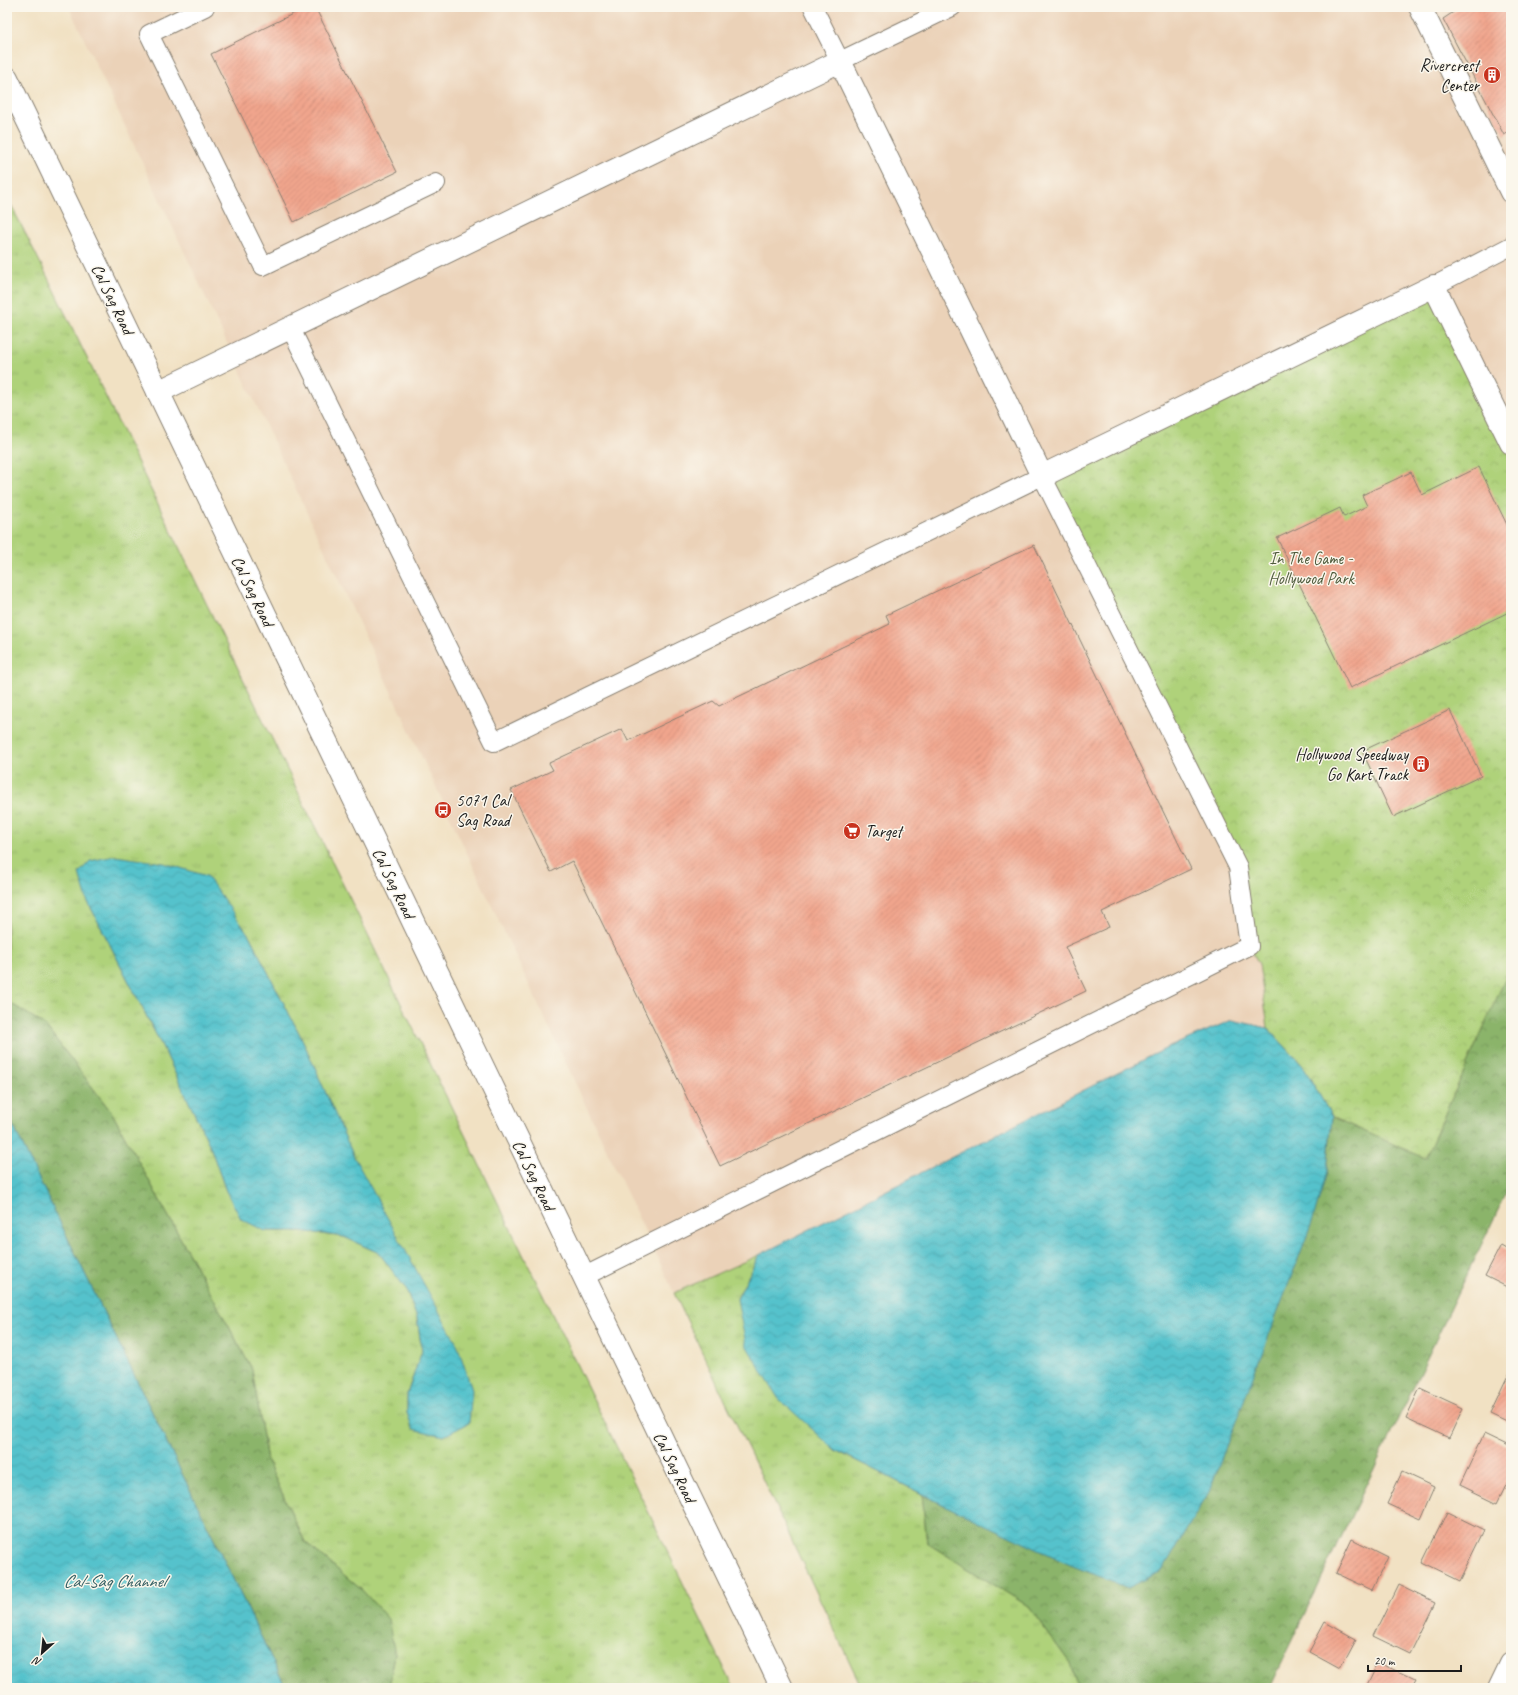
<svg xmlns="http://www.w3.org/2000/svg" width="1518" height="1695" font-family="Caveat,sans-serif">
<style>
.built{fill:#ebd2b8}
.grass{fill:url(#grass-tufts);stroke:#66774b;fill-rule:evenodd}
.forest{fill:url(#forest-crowns);stroke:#546843}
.park{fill:url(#park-crowns);stroke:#66774b}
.water{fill:url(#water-waves);stroke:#386f74}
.building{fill:url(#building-hatch)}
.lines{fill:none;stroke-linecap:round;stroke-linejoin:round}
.service-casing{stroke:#867e70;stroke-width:20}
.minor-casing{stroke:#867e70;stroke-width:24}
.secondary-casing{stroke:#867e70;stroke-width:24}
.service{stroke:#fff;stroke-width:18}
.minor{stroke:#fff;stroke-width:22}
.secondary{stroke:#fff;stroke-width:22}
.labels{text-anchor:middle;stroke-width:3;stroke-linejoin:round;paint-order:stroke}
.poi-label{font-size:17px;fill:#1c1c1c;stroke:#fbf7ec;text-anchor:end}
.street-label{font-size:17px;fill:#1c1c1c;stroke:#fbf7ec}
.park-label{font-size:17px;fill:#4f5c3d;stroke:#fbf7ec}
.water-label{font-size:18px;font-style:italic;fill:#335e62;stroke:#fbf7ec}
</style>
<defs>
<pattern id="grass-tufts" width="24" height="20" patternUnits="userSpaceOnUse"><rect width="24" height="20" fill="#afd27a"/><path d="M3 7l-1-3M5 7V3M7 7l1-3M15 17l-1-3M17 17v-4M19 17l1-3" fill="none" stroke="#96b469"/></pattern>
<pattern id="forest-crowns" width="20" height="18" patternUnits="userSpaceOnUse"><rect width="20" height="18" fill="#8bb46a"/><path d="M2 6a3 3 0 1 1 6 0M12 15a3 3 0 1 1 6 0" fill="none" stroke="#719256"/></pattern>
<pattern id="park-crowns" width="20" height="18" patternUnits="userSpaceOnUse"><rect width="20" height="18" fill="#afd27a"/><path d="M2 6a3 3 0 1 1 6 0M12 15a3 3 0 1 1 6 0" fill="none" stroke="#96b469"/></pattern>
<pattern id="water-waves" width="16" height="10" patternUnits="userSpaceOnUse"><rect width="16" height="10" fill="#55c2cc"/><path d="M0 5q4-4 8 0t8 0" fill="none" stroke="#49a6af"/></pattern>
<pattern id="building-hatch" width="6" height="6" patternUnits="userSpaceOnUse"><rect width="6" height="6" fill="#f1a58d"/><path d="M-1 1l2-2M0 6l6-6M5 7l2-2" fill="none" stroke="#ce8d79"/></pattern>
</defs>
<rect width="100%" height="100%" fill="#fbf7ec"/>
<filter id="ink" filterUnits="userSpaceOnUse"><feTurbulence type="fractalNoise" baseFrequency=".025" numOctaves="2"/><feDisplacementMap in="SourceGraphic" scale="8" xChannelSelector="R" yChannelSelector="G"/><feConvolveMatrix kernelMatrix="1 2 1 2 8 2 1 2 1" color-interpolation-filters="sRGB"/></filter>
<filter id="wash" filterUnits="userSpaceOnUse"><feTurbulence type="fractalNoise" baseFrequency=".012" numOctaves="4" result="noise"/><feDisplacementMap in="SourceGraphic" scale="16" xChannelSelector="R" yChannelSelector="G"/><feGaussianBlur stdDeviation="0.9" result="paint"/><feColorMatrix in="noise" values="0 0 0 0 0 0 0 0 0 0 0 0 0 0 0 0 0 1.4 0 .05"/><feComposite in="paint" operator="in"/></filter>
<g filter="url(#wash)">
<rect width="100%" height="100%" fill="#f1e1c3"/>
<path class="built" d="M69,7H1511V966L1332,1117L1303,1066L1165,1049L759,1255L674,1293Z"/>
<path class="grass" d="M7,197L48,278L734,1688H389L395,1654L363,1591L305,1542L267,1461L252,1369L112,1113L45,1025L7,1001ZM87,900L249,935L303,1041L469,1423L413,1428L407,1413V1394L422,1351L417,1318L406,1289L379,1253L344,1237L301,1231H265L226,1191L210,1146L165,1052Z
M759,1255L737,1299L835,1450L922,1494L927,1543L1028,1606L1070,1663L1078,1688H862L674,1293Z"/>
<path class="forest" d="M1511,966V1183L1269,1688H1078L1070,1663L1028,1606L927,1543L922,1494L946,1506L1327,1171L1332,1117L1425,1158Z
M7,1001L45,1025L112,1113L252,1369L267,1461L305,1542L363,1591L388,1619L395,1654L389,1688H286L7,1113Z"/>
<path class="park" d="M1434,286L1511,443V966L1425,1158L1332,1117L1303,1066L1268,1028L1259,964L1249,946L1238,867L1042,476Z"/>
<path class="water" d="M115,856L164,863L207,876L249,935L303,1041L354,1157L457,1344L472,1390L469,1423L444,1436L413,1429L407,1413V1394L422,1351L417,1318L406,1289L379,1253L344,1237L301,1231H265L241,1219L226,1191L210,1146L165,1052L87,900L79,873L90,861Z
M1232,1020L1268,1028L1303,1066L1332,1117L1327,1171L1313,1220L1209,1492L1162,1571L1128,1588L1068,1564L946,1506L835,1450L778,1398L746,1345L737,1299L759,1255L1165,1049Z
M7,1113L286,1688H7Z"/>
<g id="blocks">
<path class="building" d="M307,7H315L397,172L294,222L211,54Z
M1461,7H1511V131L1504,135L1443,19Z
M1479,467L1511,533V611L1350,688L1277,538L1340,508L1344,517L1367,506L1362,495L1411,472L1422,495Z
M1034,545L1191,869L1102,912L1109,927L1065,947L1086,991L720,1166L572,861L551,872L511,790L553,770L549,763L622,729L628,741L713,701L719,706L890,624L886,615Z
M1450,710L1481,776L1393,817L1362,751Z
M1501,1245L1511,1251V1289L1485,1276Z
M1511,1369V1423L1490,1413Z
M1420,1388L1463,1408L1449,1438L1406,1418Z
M1484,1434L1511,1447V1474L1497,1503L1460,1485Z
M1402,1472L1434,1487L1420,1519L1387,1504Z
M1447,1512L1484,1530L1459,1581L1422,1563Z
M1352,1539L1388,1557L1372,1590L1336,1573Z
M1398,1585L1435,1603L1410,1654L1373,1636Z
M1325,1622L1356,1639L1340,1669L1309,1652Z
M1378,1661L1415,1679L1410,1688H1365Z"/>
</g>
</g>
<g filter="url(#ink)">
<use href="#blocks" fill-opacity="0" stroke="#867e70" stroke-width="1"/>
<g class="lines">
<defs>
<path id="service" d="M205,7L149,34L263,266L436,183
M813,7L840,61L952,7
M1434,286L1511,246
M290,327L494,742L1042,476L1238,867L1249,946L583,1277"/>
<path id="minor" d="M1420,7L1511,192
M158,392L840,61L1042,476L1434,286L1511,443
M1499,1688L1511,1663"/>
<path id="secondary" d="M7,78L782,1688"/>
</defs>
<use href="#service" class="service-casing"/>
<use href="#minor" class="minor-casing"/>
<use href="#secondary" class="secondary-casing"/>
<use href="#service" class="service"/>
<use href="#minor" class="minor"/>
<use href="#secondary" class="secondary"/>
</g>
</g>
<defs>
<symbol id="building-disc" viewBox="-11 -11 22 22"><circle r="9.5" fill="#c8321e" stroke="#fbf7ec"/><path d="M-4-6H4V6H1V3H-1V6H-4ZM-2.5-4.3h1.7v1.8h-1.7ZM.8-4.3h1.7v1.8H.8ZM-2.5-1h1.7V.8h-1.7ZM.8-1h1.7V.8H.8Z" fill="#fff"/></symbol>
<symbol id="bus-disc" viewBox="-11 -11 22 22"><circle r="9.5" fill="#c8321e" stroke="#fbf7ec"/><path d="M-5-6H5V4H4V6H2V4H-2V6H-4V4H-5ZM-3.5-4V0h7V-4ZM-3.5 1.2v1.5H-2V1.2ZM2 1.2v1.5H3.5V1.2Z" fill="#fff"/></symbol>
<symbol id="supermarket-disc" viewBox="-11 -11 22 22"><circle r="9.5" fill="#c8321e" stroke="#fbf7ec"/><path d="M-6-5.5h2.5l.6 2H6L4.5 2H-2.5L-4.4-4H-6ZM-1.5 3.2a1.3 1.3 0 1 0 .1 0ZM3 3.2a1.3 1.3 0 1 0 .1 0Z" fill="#fff"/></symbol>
</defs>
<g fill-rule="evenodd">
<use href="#building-disc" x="1482" y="65" width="20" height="20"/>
<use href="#building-disc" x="1411" y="754" width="20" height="20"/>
<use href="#bus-disc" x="433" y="800" width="20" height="20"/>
<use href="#supermarket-disc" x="842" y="821" width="20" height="20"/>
</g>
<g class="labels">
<g class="poi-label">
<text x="1479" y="71">Rivercrest<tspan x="1479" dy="20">Center</tspan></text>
<text x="1408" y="760">Hollywood Speedway<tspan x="1408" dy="20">Go Kart Track</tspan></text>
<text x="456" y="806" text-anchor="start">5071 Cal<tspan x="456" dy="20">Sag Road</tspan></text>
<text x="865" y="837" text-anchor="start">Target</text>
</g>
<g class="street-label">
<text transform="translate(113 299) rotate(64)" y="6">Cal Sag Road</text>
<text transform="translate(253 591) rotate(64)" y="6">Cal Sag Road</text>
<text transform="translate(394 883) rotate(64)" y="6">Cal Sag Road</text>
<text transform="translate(534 1175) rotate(64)" y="6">Cal Sag Road</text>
<text transform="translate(675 1467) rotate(64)" y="6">Cal Sag Road</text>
</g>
<g class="park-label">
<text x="1311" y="564">In The Game -<tspan x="1311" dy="20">Hollywood Park</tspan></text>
</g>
<g class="water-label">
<text x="114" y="1587">Cal-Sag Channel</text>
</g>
</g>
<rect width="1518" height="1695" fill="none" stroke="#fbf7ec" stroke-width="24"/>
<g transform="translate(42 1653) rotate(207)" stroke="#fbf7ec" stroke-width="3" paint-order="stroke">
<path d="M0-3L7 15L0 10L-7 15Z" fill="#1c1c1c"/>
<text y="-6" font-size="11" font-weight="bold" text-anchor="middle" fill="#1c1c1c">N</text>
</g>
<path d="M1368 1665v6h93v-6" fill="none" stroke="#1c1c1c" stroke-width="2"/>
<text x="1374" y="1665" font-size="12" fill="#1c1c1c" stroke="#fbf7ec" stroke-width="3" paint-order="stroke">20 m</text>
</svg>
